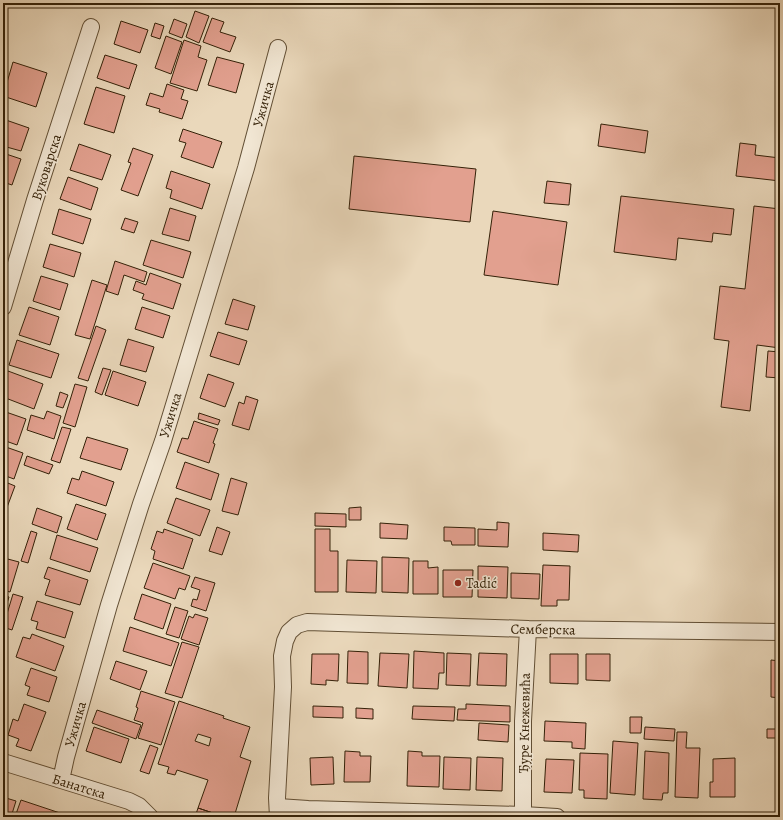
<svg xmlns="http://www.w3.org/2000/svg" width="783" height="820" font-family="Alegreya,serif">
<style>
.building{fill:#e2a08f;stroke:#342108;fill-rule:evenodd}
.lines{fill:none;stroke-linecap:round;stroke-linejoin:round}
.minor-casing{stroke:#624f35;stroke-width:18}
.minor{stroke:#f1e6d3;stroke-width:16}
.poi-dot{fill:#8f2418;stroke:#f1e6d3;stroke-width:1.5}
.labels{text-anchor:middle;stroke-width:3;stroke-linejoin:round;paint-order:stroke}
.street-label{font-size:14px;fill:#342108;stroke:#f1e6d3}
.poi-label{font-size:14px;fill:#342108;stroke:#f1e6d3;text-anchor:start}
</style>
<rect width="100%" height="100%" fill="#ead8bb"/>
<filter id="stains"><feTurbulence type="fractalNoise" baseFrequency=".005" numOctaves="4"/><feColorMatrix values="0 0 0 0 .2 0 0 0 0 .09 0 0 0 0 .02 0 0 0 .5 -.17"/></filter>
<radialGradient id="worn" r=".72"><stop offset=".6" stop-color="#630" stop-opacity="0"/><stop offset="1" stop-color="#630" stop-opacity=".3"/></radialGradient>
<path class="building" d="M195,11L209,16L199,43L186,37Z
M212,18L224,22L220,32L236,37L230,52L203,42Z
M174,19L187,24L182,38L169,33Z
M121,21L148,30L140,53L114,44Z
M155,23L164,26L160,39L151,36Z
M166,36L182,42L171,74L155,68Z
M184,40L201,46L198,57L207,60L197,91L170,83Z
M105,55L137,65L129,89L97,78Z
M217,57L244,64L236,93L208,85Z
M13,62L47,73L36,107L3,96Z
M167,84L184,90L181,99L188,101L182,119L159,112L160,109L146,105L150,93L163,97Z
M96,87L125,96L114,133L84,124Z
M3,119L29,128L21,151L3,146Z
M601,124L648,131L645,153L598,146Z
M183,129L222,142L213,168L181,157L186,143L179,141Z
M740,143L756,145L755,155L780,158V181L736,176Z
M79,144L111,155L102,180L70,170Z
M133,148L153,155L138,196L121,190L131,163L128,162Z
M3,153L21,159L12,185L3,182Z
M354,156L476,169L470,222L349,209Z
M171,171L210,184L202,209L170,198L172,190L166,188Z
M68,177L98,188L91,210L60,199Z
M547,181L571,184L569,205L544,203Z
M621,196L734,209L731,235L713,233L712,242L678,238L676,260L614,252Z
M754,206L780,209V348L757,345L750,411L721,407L729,341L714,339L720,286L745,289Z
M170,208L196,216L189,241L162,234Z
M59,209L91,219L83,244L52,234Z
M493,211L567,222L558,285L484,275Z
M125,218L138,222L134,233L121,229Z
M151,240L191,252L183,278L143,265Z
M50,244L81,253L74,277L43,267Z
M115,261L147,272L144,282L124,275L118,295L106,291Z
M150,273L181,284L173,309L142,299L144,294L133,290L136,281L146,285Z
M41,276L68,284L60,310L33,301Z
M92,280L107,285L90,339L75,335Z
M233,299L255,306L248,330L225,324Z
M29,307L59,317L50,345L19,335Z
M142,307L170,316L163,338L135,329Z
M96,326L106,330L88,381L78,378Z
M218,332L247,341L239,365L210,356Z
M128,339L154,347L146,372L120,365Z
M17,340L59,354L51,378L9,365Z
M768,351L780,352V378L766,377Z
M103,368L111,370L102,395L95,392Z
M8,371L43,384L34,409L3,397V385Z
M113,371L146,382L138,406L105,395Z
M208,374L234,383L225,407L200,398Z
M75,384L87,387L75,427L63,423Z
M60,392L68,395L63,408L56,406Z
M246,396L258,400L249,430L232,425L239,402L244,404Z
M3,411L26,419L17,445L3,440Z
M47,411L61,416L54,439L27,430L31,415L44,419Z
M199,413L220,420L218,425L198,419Z
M194,421L218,429L213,443L215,444L209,463L177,452L182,438L188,439Z
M62,427L71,429L60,463L51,460Z
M87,437L128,449L121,470L80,458Z
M3,446L23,453L14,479L3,475Z
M27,456L53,465L49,474L24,465Z
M185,462L219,474L211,500L176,488Z
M82,471L114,482L106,506L67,493L72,478L79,480Z
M231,478L247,483L238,515L222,511Z
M3,481L15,486L6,510L3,509Z
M176,498L210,510L200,536L167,523Z
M76,504L106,514L97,540L67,529Z
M361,507V520H349V508Z
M37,508L62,517L57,533L32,524Z
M315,513L346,514V527L315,526Z
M497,522L509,523L508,547L478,546V529L497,530Z
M380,523L408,525L407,539L380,538Z
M217,527L230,532L222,555L209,551Z
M444,527L475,528V545H452L451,541H444Z
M164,529L193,539L183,569L153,559L155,551L151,549L157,531L163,533Z
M315,529H330V551H338V592H315Z
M31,531L37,533L28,563L21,561Z
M543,533L579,535L578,552L543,550Z
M57,535L98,548L90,572L50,559Z
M382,557L409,558L408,593L382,592Z
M4,558L19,562L10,592L3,590V562Z
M347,560L377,561L376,593L346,592Z
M413,561H428V568L438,567V594H413Z
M153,563L190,576L185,590L179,588L175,599L144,588Z
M543,565L570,566L569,600H557V606H541Z
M478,566L508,567L507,598L478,597Z
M48,567L88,580L80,605L45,595L50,580L44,578Z
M443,570H473L472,597H443Z
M511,573L540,574L539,599L511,598Z
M195,577L215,583L206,611L191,606L193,599L197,600L200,590L191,587Z
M13,594L23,597L12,630L3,627Z
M142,594L171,604L163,629L134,619Z
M3,595L9,597L3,616Z
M37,601L73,612L65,638L36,629L38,622L31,620Z
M175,607L188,611L179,638L166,634Z
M195,614L208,618L199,645L181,639L189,616L193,618Z
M130,627L179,643L171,666L123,651Z
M32,634L64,646L55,671L16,657L23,637L30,639Z
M182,642L199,647L182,698L165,693Z
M348,651L368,652V684L347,683Z
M414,651L444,653V673H439L438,689L413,688Z
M380,653L409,654L407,688L378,686Z
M447,653L471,654L470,686L446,685Z
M479,653L507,654L506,686L477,685Z
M312,654H339L338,681L326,680V685L311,684Z
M550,654H578V684L550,683Z
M586,654H610V681L586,680Z
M771,660L780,661V698L771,697Z
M116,661L147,671L140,690L110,679Z
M31,668L57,677L49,702L27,695L30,687L25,685Z
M141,691L175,702L161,745L138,738L143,723L134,720L138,708L136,707Z
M179,701L224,716L223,718L250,727L240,757L251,761L234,817H225L198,808L208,780L177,770L175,775L167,773L169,767L158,764ZM198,734L211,738L209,746L195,741Z
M24,704L46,712L31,751L16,746L19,739L8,735L13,719L18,721Z
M466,704L510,706V722L457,720L458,709H466Z
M313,706L343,707V718L313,717Z
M413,706L455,707L454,721L412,719Z
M356,708L373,709V719L356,718Z
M97,710L141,725L136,739L92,723Z
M630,717H642L641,733H630Z
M545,721L586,723L585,749L572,748V742L544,741Z
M479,723L509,725L508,742L478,740Z
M94,727L129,739L121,763L86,751Z
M645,727L675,729L674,741L644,739Z
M767,729H780V738H767Z
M677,732H687L686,748H700L698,798L675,797Z
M613,741L638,743L635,795L610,793Z
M150,745L158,748L149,774L140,771Z
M345,751L360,752V756H371L370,782H344Z
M408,751L422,752V756H440L439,787L407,786Z
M645,751L669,753L668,793H663L662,800L643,799Z
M580,753L608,754L607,799L584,798V790H579Z
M333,757L334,784L311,785L310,758Z
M444,757L471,758L470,790L443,789Z
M477,757L503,758L502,791L476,790Z
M735,758V797H710V782H713V759Z
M546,759L574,760L572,793L544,792Z
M6,798L16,801L11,817H3V808Z
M21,800L72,817H27L16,814Z
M198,808L225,817H195Z"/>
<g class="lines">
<defs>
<path id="minor" d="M3,307L35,200L91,27
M3,762L129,801L139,806L150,817
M61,780L66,757L109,605L141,504L163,441L246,168L278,48
M278,807L308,809L523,815L557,817
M278,817L277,798L283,687L282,656L285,641L289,632L297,625L307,622L528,629L780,632
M523,817V721L528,629"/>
</defs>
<use href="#minor" class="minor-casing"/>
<use href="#minor" class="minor"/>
</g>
<circle class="poi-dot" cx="458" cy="583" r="4"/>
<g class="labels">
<g class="street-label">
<text transform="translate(263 104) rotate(-75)" y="5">Ужичка</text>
<text transform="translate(46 167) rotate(-72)" y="5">Вуковарска</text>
<text transform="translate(170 415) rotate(-73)" y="5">Ужичка</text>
<text transform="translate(543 629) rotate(1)" y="5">Семберска</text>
<text transform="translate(524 723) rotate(-89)" y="5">Ђуре Кнежевића</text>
<text transform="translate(75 724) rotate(-74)" y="5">Ужичка</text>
<text transform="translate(79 786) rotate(17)" y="5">Банатска</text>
</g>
<g class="poi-label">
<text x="466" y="588">Tadić</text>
</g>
</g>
<rect width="783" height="820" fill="none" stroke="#ead8bb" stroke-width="16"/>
<rect x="4" y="4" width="775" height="812" fill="none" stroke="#342108" stroke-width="2"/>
<rect x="8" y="8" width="767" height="804" fill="none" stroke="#342108"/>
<rect width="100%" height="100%" filter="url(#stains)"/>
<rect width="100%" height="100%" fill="url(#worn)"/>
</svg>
